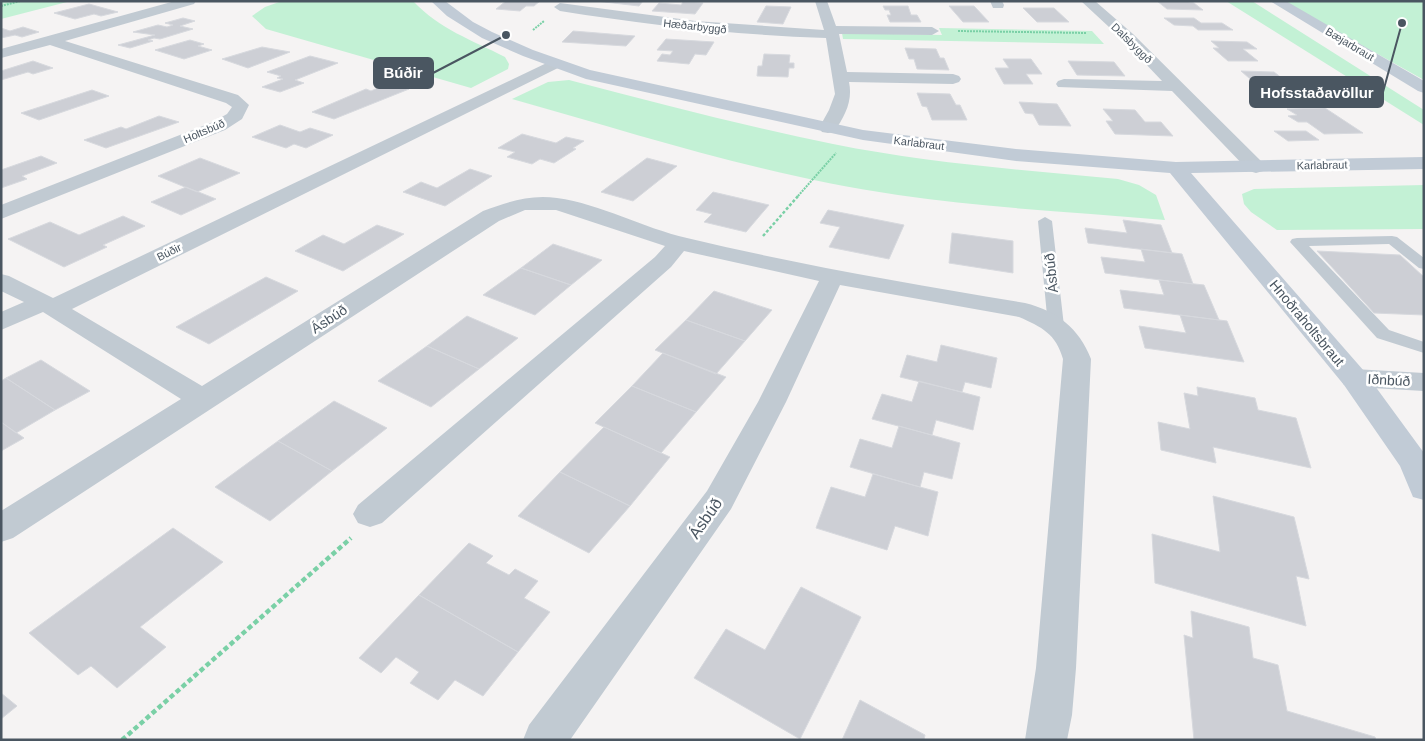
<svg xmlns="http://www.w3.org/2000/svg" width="1425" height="741" font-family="Helvetica,sans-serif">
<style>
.green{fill:#c3f1d5}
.building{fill:#cdcfd5;stroke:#d7d9de}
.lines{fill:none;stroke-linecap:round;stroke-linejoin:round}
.path-far2{stroke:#7ad0a6;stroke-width:2;stroke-dasharray:2 1;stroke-linecap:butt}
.path-far1{stroke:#7ad0a6;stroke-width:2.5;stroke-dasharray:3 2;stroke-linecap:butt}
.path{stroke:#7ad0a6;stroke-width:4.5;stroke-dasharray:5 3;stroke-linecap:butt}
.lane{fill:#c1cad2;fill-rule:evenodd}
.street{fill:#c1cad2;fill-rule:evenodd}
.secondary{fill:#c1cbd6;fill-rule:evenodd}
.labels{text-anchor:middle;stroke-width:5;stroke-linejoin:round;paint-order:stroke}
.far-street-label{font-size:11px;fill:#4a5661;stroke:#fff}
.street-label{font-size:14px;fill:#4a5661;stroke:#fff}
.near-street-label{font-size:16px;fill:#4a5661;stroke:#fff}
.leader{fill:none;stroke:#4a5661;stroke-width:2}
.callout-dot{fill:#4a5661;stroke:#fff;stroke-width:2}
.callout{fill:#4a5661;stroke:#4a5661;stroke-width:2}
.callout-label{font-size:15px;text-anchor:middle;font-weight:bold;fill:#fff}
</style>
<rect width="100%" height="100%" fill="#f5f3f3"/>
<path class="green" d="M1,1H71L1,19Z
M282,1H413C441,30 470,39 505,57L509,64L508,69L471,88L266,29L252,16L265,7Z
M1226,1H1252L1424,110V125Z
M1283,1H1424V80Z
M939,28L1092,31L1104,44L843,39L842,33L942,35Z
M569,80C657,103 744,126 833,144C927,163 1023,170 1118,179L1139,185L1156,195L1165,220C1077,212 985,208 898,195C766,176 640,135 512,99L548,82Z
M1424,185V229H1422L1277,230L1251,212L1244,204L1242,194L1254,189Z"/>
<path class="building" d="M506,1H540L534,6H526L520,11L496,9Z
M596,1H643L639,6Z
M1157,1H1185L1194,3L1203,10L1167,9Z
M683,2L703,3L695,14L652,11L659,3L681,5Z
M89,4L118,12L101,16L94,14L75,19L54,13Z
M766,6L791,7L783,24L757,22Z
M883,6H908L911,15H917L921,22H890L887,15H891L889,10H885Z
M949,6H974L989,22H963Z
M1023,8H1054L1069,22H1037Z
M183,18L195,21L180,26L193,29L160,39L154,38L148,40L153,41L130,48L118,45L155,35L133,32L158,25L167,27L173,25L165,23Z
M1164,18H1194L1201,23H1222L1233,30H1198L1193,26L1174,25Z
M23,27L39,32L22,37L15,35L1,38V28L10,31Z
M573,31L635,36L626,46L562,42Z
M666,39L714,42L706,55L695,54L689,64L657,61L662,54L670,55L673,51L657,50Z
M190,40L204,44L198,46L212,50L184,59L155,50Z
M1211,41L1247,42L1257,49H1243L1258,61H1228L1213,48H1219Z
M262,47L290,52L248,68L222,59Z
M905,48L936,49L940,58H944L949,70L917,69L914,59H909Z
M764,54L790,55L789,63H794V68H789L788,77L757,76L758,66H762Z
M310,56L338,63L295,80L304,83L280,92L262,87L283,79L277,78L281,76L267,72Z
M1003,59H1031L1042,74H1026L1033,84H1004L995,68H1009Z
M33,61L53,68L33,74L28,72L1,80V71Z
M1068,61L1114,62L1125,76L1077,75Z
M1241,71L1274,72L1287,82L1301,83L1316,94L1266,93Z
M389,83L409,89L334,119L312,112L366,89L371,91Z
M92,90L109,96L39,120L21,113Z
M917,93L950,94L956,105H960L967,120H932L927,107L922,106Z
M1019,102L1057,104L1071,126L1039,125L1033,114L1025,113Z
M1325,108L1363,133L1324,134L1307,122H1298L1288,116L1297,115L1287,109Z
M1103,109L1135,110L1145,122H1161L1173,136L1115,134L1106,121H1113Z
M159,116L179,122L106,148L84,140L121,127L126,129Z
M280,125L300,132L310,128L333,135L306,148L294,144L286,148L252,137Z
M1274,131H1306L1319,140L1288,141Z
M522,134L556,143L566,137L584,141L573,148L576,149L554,163L540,159L532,164L507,157L515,152L498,148Z
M41,156L57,163L22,176L27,179L1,188V170Z
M200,158L240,173L197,192L158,176Z
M647,158L677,166L633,201L601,192Z
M470,169L492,176L445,206L403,192L421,182L437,188Z
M186,187L216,199L181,215L151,202Z
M713,192L769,205L746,232L704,222L712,214L696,210Z
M828,210L904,225L889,259L829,247L840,227L820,223Z
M123,216L145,226L103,245L107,247L64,267L8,239L50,222L79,235Z
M1123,220L1161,225L1172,253L1088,243L1085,228L1127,233Z
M377,225L404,234L343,271L295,251L323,235L344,244Z
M952,233L1013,241V273L949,263Z
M553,244L602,260L571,285L521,268Z
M1141,249L1182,254L1193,284L1105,273L1101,257L1145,262Z
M1317,251L1400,255L1424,277V315L1374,313Z
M521,268L571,285L535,315L483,295Z
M266,277L298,291L209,344L176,327Z
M1159,280L1204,285L1219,320L1124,308L1120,290L1164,295Z
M714,291L772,310L745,341L686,320Z
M1180,315L1227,321L1244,362L1145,348L1139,326L1186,333Z
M467,316L518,338L479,369L427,346Z
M686,320L745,341L716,374L655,350Z
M941,345L997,358L991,388L965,382L962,392L900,377L907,355L937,362Z
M427,346L479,369L431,407L378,381Z
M663,353L726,377L696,412L632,386Z
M41,360L90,391L55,410L6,378Z
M6,378L55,410L16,433L1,422V381Z
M919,381L980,397L973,430L936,420L932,435L872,419L882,394L912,402Z
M632,386L696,412L661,453L595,423Z
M1197,387L1255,398L1258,410L1296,418L1311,468L1213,447L1216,463L1161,450L1158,422L1190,429L1184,393L1198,396Z
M334,401L387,428L332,471L278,441Z
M1,422L24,438L1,451Z
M899,426L960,443L952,479L924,472L920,487L850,467L860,439L892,448Z
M604,427L670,457L630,506L560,472Z
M278,441L332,471L270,521L215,487Z
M560,472L630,506L589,553L518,516Z
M873,474L938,492L928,536L895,526L887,550L816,528L831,487L865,497Z
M1213,496L1294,517L1309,579L1296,576L1306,626L1155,583L1152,534L1220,552Z
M173,528L223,562L140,627L166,647L117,688L91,666L78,675L29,633Z
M469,543L493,556L486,563L509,575L515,569L538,581L524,598L550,612L518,652L419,595Z
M801,587L861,617L800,739L694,678L726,629L765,650Z
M419,595L518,652L483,696L455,680L438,700L410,683L419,672L396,657L381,673L359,658Z
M1191,611L1249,627L1253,658L1278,665L1287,711L1375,737L1376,740H1194L1184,635L1193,638Z
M1,693L17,706L1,719Z
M860,700L925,735L924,740H842Z"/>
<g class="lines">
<path class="path-far2" d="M1,6L20,1
M533,30L544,21
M958,31L1086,33
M798,196L836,153"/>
<path class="path-far1" d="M763,236L799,195"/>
<path class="path" d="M122,740L351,538"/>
<path class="lane" d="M1045,217L1052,221L1064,326L1062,330H1050L1048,326L1038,221Z
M1392,236L1397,237L1424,258V269L1419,268L1389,244L1309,246L1389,330L1424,342V353L1377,338L1290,242L1292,239L1297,238Z"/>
<path class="street" d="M175,1H196L194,4L65,41L238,95L249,105L242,119L225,130L1,219V205L213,122L227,114L232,107L226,103L50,45L1,58V49Z
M815,1H827L836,26L932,27L939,31L932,35L839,34L847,72L953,74L959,76L961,79L959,82L953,84L849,82C853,101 845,116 834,132L828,133L822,132L819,128L829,110L835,94L826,38C736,35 648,25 560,11L554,7L560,3L695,21L824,30Z
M990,1H1002L1004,5L1003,8H993Z
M1081,1H1095L1133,34L1263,163L1266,167L1263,171L1256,173L1249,171L1172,91L1058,87L1056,84L1058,81L1064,79L1162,81L1123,40Z
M555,59L560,61L563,64L560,67L72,309L202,386L483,211C508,202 530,194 557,198C601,204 643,228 687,238C799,265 912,284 1025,303C1057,311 1079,328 1091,359L1076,668L1072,715L1067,740H1025L1036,668L1063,359C1056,334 1042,327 1019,317L840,285L786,402L731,509L570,740H523L529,725L707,491L758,402L819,281L684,251L671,267L382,523L370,527L358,523L353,514L358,505L655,257L665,246L556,210H525L499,221L13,538L1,542V511L181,399L43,312L1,330V312L24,302L1,291V274L9,276L53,298Z
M1354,369L1424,373V391L1354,387L1344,385L1340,378L1344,371Z"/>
<path class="secondary" d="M431,1H445L473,22L492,32L533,50L590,70L863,130L1016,149L1176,162L1424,157V169L1191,173L1364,371L1424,453V500L1413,497L1400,466L1344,385L1170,173L1016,161L863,140L586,79L523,56L482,38L447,16Z
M1270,1H1286L1424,81V93L1418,91Z"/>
</g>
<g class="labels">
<g class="far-street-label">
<text transform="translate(695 26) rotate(6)" y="4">Hæðarbyggð</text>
<text transform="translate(1132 43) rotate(44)" y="4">Dalsbyggð</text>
<text transform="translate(1350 44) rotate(31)" y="4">Bæjarbraut</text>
<text transform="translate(204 131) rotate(-23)" y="4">Holtsbúð</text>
<text transform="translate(919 143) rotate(7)" y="4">Karlabraut</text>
<text transform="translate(1322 165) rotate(-1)" y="4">Karlabraut</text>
<text transform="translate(169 252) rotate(-26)" y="4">Búðir</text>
</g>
<g class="street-label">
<text transform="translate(1051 273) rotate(-96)" y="5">Ásbúð</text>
<text transform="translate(329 319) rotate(-33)" y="5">Ásbúð</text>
<text transform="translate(1307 323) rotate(50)" y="5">Hnoðraholtsbraut</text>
<text transform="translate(1389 380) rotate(3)" y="5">Iðnbúð</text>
</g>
<g class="near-street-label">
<text transform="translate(705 518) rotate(-55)" y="6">Ásbúð</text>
</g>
</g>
<path class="leader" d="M506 35L433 73M1402 23L1383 92"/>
<g class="callout-dot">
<circle cx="506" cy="35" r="5"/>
<circle cx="1402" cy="23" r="5"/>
</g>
<g class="callout">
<rect x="374" y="58" width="59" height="30" rx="5"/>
<rect x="1250" y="77" width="133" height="30" rx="5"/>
</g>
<g class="callout-label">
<text x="403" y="78">Búðir</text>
<text x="1317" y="98">Hofsstaðavöllur</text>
</g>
<rect width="1425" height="741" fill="none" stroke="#4a5661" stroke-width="5"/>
</svg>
